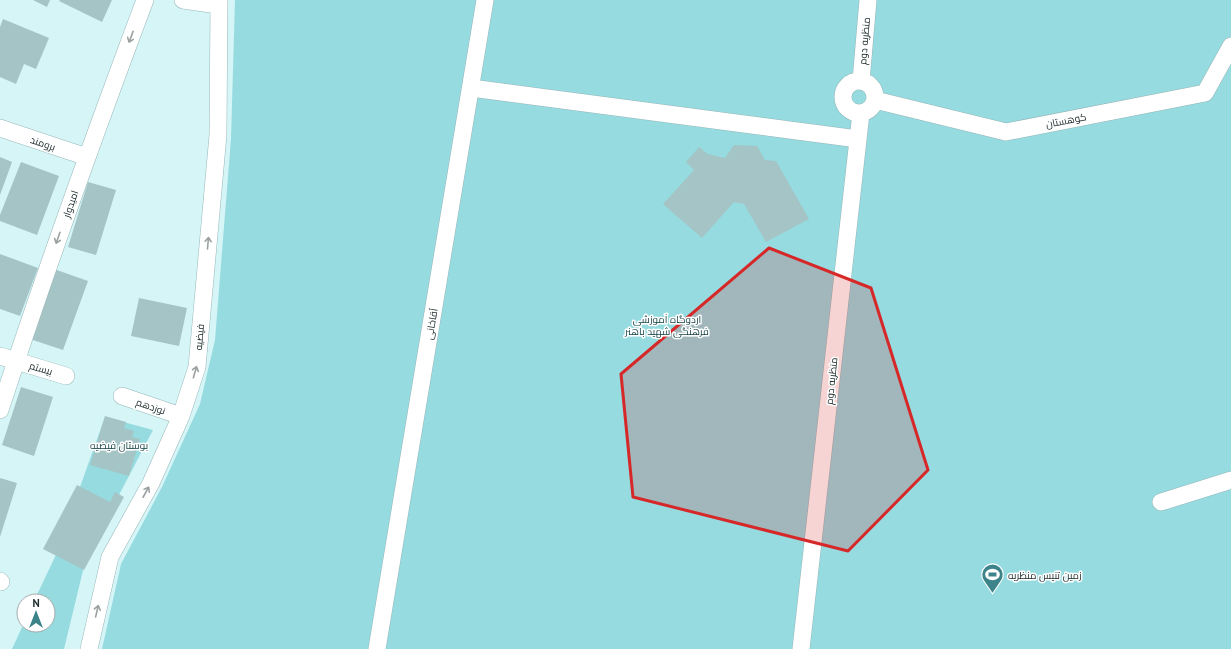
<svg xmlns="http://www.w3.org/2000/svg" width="1231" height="649" font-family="'PT Sans',Cairo,sans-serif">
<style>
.green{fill:#95dbe0}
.building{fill:#a5c4c6}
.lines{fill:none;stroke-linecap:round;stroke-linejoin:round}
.street-casing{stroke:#97b6b8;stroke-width:18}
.street{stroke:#fff;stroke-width:17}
.oneway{stroke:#9ba1a1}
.marked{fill:#d62828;fill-opacity:0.2;stroke:#d62828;stroke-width:3;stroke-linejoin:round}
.labels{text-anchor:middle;stroke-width:3;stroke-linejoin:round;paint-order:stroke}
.street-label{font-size:10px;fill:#212e2f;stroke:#fff}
.park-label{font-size:10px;fill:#103e41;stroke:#fff}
.poi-label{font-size:10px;fill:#212e2f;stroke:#fff;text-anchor:start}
</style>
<rect width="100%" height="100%" fill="#d5f5f7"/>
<path class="green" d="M235,0H1231V649H102L121,564L162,487L200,404L215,340L231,139Z
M105,417L153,430L86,558L64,649H12L24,623V625H48V601H34L55,557Z"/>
<path class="building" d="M33,0H50L47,7Z
M60,0H112L102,22L59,1Z
M3,19L49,38L36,69L24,64L16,84L0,77V27Z
M734,145L757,146L765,160L776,161L809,219L766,242L744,204L734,202L702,238L663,204L694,170L686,162L699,147L708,154L725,158Z
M0,157L12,162L0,195Z
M21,162L59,176L37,235L0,221V215Z
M88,182L116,190L96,255L68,247Z
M0,254L38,268L20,316L0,309Z
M54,269L88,281L63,350L30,339Z
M139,298L187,308L179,346L131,336Z
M21,387L53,397L34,456L2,445Z
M105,416L126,422L124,428L134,431L132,437L140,439L129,476L90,465Z
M0,478L17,483L0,537Z
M77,485L110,502L115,492L124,497L84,570L43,549Z"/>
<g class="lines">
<defs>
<path id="street" d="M183,0L218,5
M861,81L868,0
M843 97a16 16 0 1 1 32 0a16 16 0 1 1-32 0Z
M471,88L858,139
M875,100L1006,132L1205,93L1231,46
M0,128L87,157
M0,356L66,376
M122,396L181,416
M0,410C45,272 94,136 145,0
M1161,502L1231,480
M0,581L1,582
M89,649L110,557L151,483L181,416L197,367L218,135L219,0
M377,649L485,0
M801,649L861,113"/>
</defs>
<use href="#street" class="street-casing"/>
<use href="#street" class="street"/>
</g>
<defs><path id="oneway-shaft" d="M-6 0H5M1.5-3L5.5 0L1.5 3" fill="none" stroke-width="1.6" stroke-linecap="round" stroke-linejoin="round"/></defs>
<g class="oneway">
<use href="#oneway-shaft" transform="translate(131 37) rotate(110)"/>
<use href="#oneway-shaft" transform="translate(58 238) rotate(109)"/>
<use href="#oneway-shaft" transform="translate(208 243) rotate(-85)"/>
<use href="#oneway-shaft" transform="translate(195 372) rotate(-74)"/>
<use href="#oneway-shaft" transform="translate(146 492) rotate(-61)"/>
<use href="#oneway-shaft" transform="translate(97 611) rotate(-77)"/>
</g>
<path class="marked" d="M769,248L871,288L928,470L848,551L633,497L621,374Z"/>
<defs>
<symbol id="stadium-pin" viewBox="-11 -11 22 30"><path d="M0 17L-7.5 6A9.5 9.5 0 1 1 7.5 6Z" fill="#3c8489" stroke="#fff"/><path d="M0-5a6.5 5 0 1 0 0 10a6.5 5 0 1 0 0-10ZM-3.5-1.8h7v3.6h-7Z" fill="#fff"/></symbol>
</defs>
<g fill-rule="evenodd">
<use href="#stadium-pin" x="980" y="562" width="25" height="34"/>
</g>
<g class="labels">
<g class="street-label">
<text transform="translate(864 41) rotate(-85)" y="4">منظریه دوم</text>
<text transform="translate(1066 120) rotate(-11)" y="4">کوهستان</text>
<text transform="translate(43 143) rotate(19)" y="4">برومند</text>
<text transform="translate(70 204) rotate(-71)" y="4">امیدوار</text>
<text transform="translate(431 324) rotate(-80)" y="4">آقاخانی</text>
<text transform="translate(199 337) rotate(-85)" y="4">فیضیه</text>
<text transform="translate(41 368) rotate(16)" y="4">بیستم</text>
<text transform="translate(831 381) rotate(-84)" y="4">منظریه دوم</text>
<text transform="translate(151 406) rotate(19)" y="4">نوزدهم</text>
</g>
<g class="park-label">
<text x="667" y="323">اردوگاه آموزشی<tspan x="667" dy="12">فرهنگی شهید باهنر</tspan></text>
<text x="119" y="449">بوستان فیضیه</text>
</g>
<g class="poi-label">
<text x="1008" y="579">زمین تنیس منظریه</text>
</g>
</g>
<g transform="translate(36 613)"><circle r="19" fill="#ffffff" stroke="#a6abac"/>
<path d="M0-3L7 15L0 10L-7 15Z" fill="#3c8489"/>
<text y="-6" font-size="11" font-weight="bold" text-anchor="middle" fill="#212e2f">N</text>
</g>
</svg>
